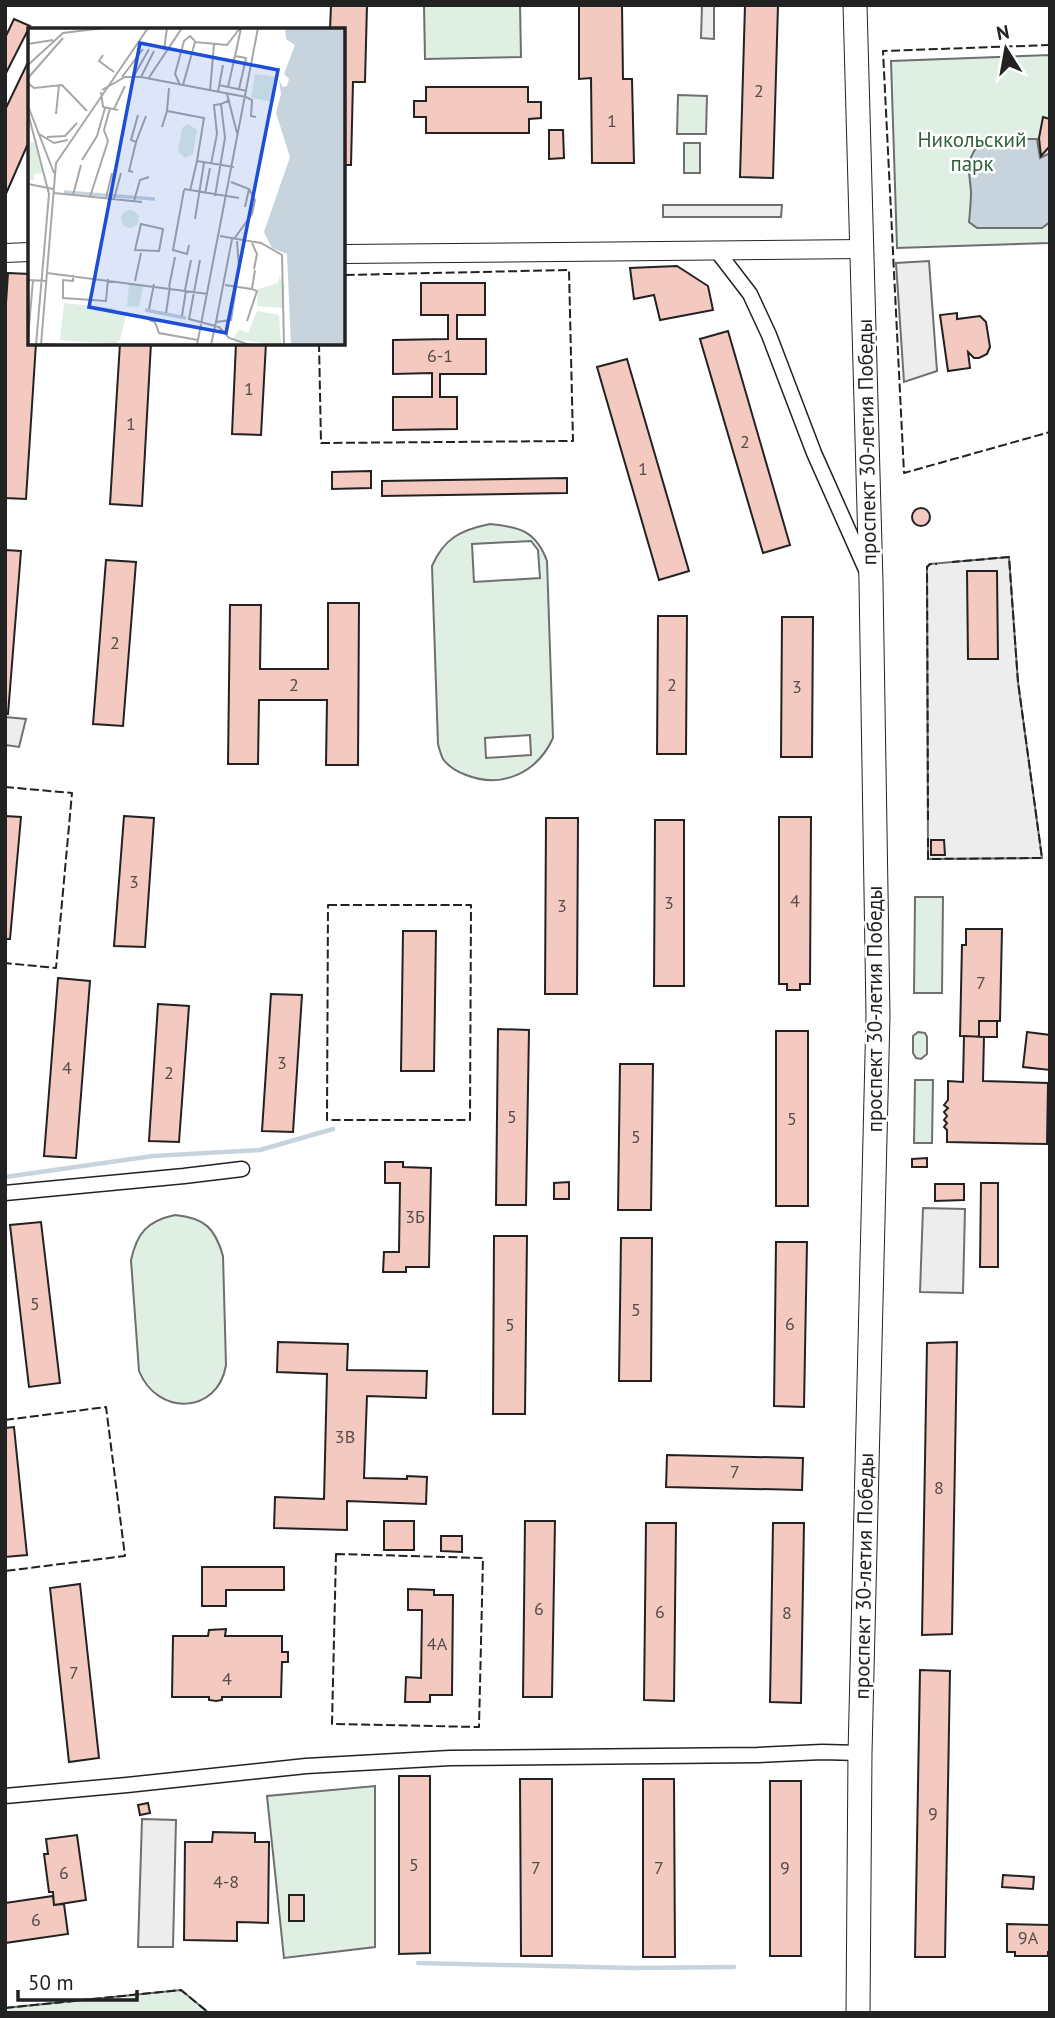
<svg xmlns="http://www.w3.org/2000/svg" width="1055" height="2018" font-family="'PT Sans',sans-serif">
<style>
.green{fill:#e0efe3;stroke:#6f6f6f;stroke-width:2;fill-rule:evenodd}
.parking{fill:#ededed;stroke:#6f6f6f;stroke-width:2}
.water{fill:#c7d3dd;stroke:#6f6f6f;stroke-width:2}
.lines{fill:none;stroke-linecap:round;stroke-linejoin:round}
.stream{stroke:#c7d3dd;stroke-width:4.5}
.building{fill:#f3c9c0;stroke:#222;stroke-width:2}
.minor-casing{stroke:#222;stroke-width:17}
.tertiary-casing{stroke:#222;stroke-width:20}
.primary-casing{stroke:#222;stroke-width:25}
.minor{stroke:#fff;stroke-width:14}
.tertiary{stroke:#fff;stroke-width:18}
.primary{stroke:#fff;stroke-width:23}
.fence{stroke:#222;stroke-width:2;stroke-dasharray:9 3.5;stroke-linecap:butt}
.labels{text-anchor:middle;stroke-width:5;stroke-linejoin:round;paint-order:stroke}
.number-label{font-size:18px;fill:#564c4a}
.park-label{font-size:21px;fill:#2f5e38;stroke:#fff}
.street-label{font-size:21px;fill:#222;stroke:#fff}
.inset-river{fill:none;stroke:#c7d3dd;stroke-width:3.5}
.inset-road{fill:none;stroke:#a7a7a7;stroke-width:2}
.view{fill:#1d4ed8;fill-opacity:0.15;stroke:#1d4ed8;stroke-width:3.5}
.inset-edge{fill:none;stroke:#222;stroke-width:3.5}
</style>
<rect width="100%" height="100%" fill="#fff"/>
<path class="green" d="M424,5H520L521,57L425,59Z
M1050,55V243L897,248L891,61Z
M678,95L707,96L706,134H677Z
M684,143H700V173H684Z
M490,524C520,527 536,531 547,561L553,738C537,773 502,789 466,775C458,772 448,766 443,759C441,755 439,748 438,744L432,566C444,538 461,530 490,524ZM531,541L538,550L540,578L474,582L472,544ZM530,735L531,755L486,758L485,738Z
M915,897H943L942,993H914Z
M918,1032L925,1033L927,1037V1054L921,1059L916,1058L913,1053V1036Z
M915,1080H933L932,1143H914Z
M175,1215C205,1218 215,1228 223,1256L226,1365C218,1415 157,1416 139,1371L131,1260C137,1233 147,1221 175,1215Z
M375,1786V1947L284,1958L267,1796Z
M181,1990L209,2013H5V2008Z"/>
<path class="parking" d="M702,5H714V39L701,38Z
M663,205H782L781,217H663Z
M929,261L937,371L904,382L896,263Z
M1009,557L1018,682L1042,858L928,859L927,567L930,564Z
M5,717L26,719L19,747L5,745Z
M923,1208L965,1209L963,1293L920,1292Z
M142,1819L176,1820L173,1947H138Z"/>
<path class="water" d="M1027,139H1037L1040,158L1050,153V222L1042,228H977L969,222C970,212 971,202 971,192C970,175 965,164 976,148Z"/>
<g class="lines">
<path class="stream" d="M5,1177L153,1156L260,1150L333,1129
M418,1963L632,1968L734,1967"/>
</g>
<path class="building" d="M331,5H367L365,82H353L351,165H343V30H330Z
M579,5H622L623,79H632L634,163H592L591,78L579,79Z
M745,5H778L773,178L740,177Z
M14,19L30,26L5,75V38Z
M30,58V139L5,196V110Z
M426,87H528V102H541V118L529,119V133H426V117H414V101H426Z
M1043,117L1050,119V146L1041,156L1039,138Z
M549,130H563L564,158L549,159Z
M677,266L708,286L713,310L660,320L654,295L634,299L630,268Z
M8,273L30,274V343H36L26,499L5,498V318Z
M421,283H485V315H457V339H486V374H440V397H457V429L393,430V397H432V373L393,374V340L448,339V315H421Z
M957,313V319L980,316L986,322L990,347L987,354L979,358H974L968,352L970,368L948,371L940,315Z
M728,331L790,545L763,553L700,339Z
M120,343H151L142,506L110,504Z
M236,343H266L261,435L232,434Z
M627,359L689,571L659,580L597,367Z
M371,471V488L332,489V472Z
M567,478V493L382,496V481Z
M912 517a9 9 0 1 1 18 0a9 9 0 1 1-18 0Z
M5,550L21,551L8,714H5Z
M106,560L136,562L123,726L93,724Z
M967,571H997L998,659H968Z
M328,603H359L358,765H326L327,700H259L258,764H228L230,605H261L260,669H328Z
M658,616H687L686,754H657Z
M782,617H813L812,757H781Z
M5,816L21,817L10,939H5Z
M124,816L154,818L145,947L114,946Z
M779,817H811L810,984H800V990H787V984H779Z
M546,818H578L577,994H545Z
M655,820H684V986H654Z
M931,840H944L945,855H931Z
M966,929H1002L1000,1021H997V1037L960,1036L962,945H966Z
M403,931H436L434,1071H401Z
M58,978L90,981L76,1158L44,1156Z
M271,994L302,995L293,1132L262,1131Z
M158,1004L189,1006L179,1142L149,1141Z
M979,1021H997V1037H979Z
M498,1029L529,1030L526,1205H496Z
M776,1031H808V1206H776Z
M1027,1032L1050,1035V1070L1023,1067Z
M964,1036L984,1037L983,1081L1048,1083L1047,1144L947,1142V1130L944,1127L947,1123L944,1120L947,1116L944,1112L948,1108L944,1105L948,1100V1081L963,1082Z
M620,1064H653L651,1210H618Z
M927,1158V1167H912V1159Z
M385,1162H403V1167L431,1168L429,1267H406V1272H383L384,1252H399L400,1183H385Z
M569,1182V1199H554V1183Z
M981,1183H998V1267H980Z
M935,1184H964V1200L935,1201Z
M41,1222L60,1383L29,1387L10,1225Z
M494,1236H527L525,1414H493Z
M621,1238H652L651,1381H619Z
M776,1242H807L804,1407L774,1406Z
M278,1342L348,1344L347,1370L427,1371L426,1398L367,1396L364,1478L407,1479V1476L427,1477L426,1504L347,1501V1530L274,1528L275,1497L324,1499L327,1374L277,1372Z
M957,1342L952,1634L922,1635L927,1343Z
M14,1427L27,1555L5,1557V1428Z
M667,1455L803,1458L802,1490L666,1487Z
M384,1521H414V1550H384Z
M525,1521H555L552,1697H523Z
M646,1523H676L674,1701L644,1700Z
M773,1523H804L801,1703L770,1702Z
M441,1536H462V1552L441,1551Z
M202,1567H284V1590H226V1606H202Z
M80,1584L99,1758L69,1762L50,1588Z
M408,1589L434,1590V1595H453L452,1695H430V1702H405L406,1677L421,1678L422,1610H408Z
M226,1629L225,1636H282V1652H288V1662H282L281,1697H222V1700L216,1701L209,1700V1697H172L173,1636H208L209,1630Z
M920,1670L950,1671L945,1957H915Z
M399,1776H430V1953L399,1954Z
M520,1779H552V1956H521Z
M643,1779H674L675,1957H643Z
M770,1781H801V1956H770Z
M148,1803L150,1813L140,1815L138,1805Z
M213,1832L255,1833V1842H269L268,1923L237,1922V1941L184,1940L185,1842H212Z
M77,1835L86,1900L54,1905L53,1892H49L44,1854H48L46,1839Z
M1003,1875L1034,1877L1033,1889L1002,1887Z
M289,1895H304V1921H289Z
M53,1896L54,1905L64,1904L68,1934L5,1943V1903Z
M1007,1924L1050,1925V1952H1048V1956H1015V1952H1007Z"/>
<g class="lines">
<defs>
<path id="minor" d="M717,251L750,294L769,335L814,453L867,572
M5,1193L184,1176L242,1169
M5,1796L127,1785L306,1766L450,1758L758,1755L822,1752L860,1753"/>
<path id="tertiary" d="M5,253L30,252
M343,254L863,249"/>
<path id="primary" d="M855,5L871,582L878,1015L860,1753L858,2013"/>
</defs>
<use href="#minor" class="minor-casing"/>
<use href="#tertiary" class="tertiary-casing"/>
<use href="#primary" class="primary-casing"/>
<use href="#minor" class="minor"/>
<use href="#tertiary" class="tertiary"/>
<use href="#primary" class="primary"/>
<path class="fence" d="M1050,45L883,51L904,473L1050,432
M319,343L321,443L573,441L569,270L343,275
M5,787L72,793L56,968L5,963
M928,820L927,567L930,564H937
M928,838V859L1042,858L1018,682L1009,557L952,562
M328,905H471L470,1120H327Z
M5,1420L106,1407L125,1556L5,1571
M336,1554L483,1558L479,1727L332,1724Z
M5,2008L181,1990L209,2013"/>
</g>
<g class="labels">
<g class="number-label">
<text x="759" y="97">2</text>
<text x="612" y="127">1</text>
<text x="440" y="362">6-1</text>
<text x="249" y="395">1</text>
<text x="131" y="430">1</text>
<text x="745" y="448">2</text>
<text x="643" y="475">1</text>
<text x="115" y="649">2</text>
<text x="294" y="691">2</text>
<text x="672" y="691">2</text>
<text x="797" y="693">3</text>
<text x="134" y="888">3</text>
<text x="795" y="907">4</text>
<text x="669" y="909">3</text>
<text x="562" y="912">3</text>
<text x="981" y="989">7</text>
<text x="282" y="1069">3</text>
<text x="67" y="1074">4</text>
<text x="169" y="1079">2</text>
<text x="512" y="1123">5</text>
<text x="792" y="1125">5</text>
<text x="636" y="1143">5</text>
<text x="415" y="1223">3Б</text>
<text x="35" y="1310">5</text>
<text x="636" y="1316">5</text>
<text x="790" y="1330">6</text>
<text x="510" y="1331">5</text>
<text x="345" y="1443">3В</text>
<text x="735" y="1478">7</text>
<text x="939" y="1494">8</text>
<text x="539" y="1615">6</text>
<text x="660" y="1618">6</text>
<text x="787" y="1619">8</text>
<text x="437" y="1650">4А</text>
<text x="74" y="1679">7</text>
<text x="227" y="1685">4</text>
<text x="933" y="1820">9</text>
<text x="414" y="1871">5</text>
<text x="536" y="1874">7</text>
<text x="659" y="1874">7</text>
<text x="785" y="1874">9</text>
<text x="64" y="1879">6</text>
<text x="226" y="1888">4-8</text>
<text x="36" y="1926">6</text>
<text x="1028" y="1944">9А</text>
</g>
<g class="park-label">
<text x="972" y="147">Никольский<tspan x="972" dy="24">парк</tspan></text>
</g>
<g class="street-label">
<text transform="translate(867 442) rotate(-91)" y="7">проспект 30-летия Победы</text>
<text transform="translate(875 1009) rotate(-90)" y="7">проспект 30-летия Победы</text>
<text transform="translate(864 1576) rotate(-89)" y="7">проспект 30-летия Победы</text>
</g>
</g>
<g transform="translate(28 28)">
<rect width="317" height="317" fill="#fff"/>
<path d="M227,46L250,49L246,74L223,70ZM160,96L169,102L165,126L157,130L150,123L154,100ZM2,114H6L15,145L6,146V152H0ZM93 191a9 9 0 1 1 18 0a9 9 0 1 1-18 0ZM251,248L257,258L254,280L229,278L230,261L250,255ZM101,256L115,258L111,279L99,278ZM36,275L85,280L98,288L92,312L87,316L32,312ZM229,283L251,287L253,317L205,311L211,301L220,305Z" fill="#e0efe3"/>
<path d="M257,0H317V317H263L259,226L244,220L236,204L262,129L248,85L253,66L251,52L255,59L259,58L261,51L256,46L267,17L258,11Z" fill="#c7d3dd"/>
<path class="inset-river" d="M36,164L127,171M117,282L158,290"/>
<path class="inset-road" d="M0,16L25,12M136,22L139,0M75,27L71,33L86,44M207,28L213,0M0,37L35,5L76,0M106,48L121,21M94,49L115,21M113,49L126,23M0,50L35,10M120,51L154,0M0,55L6,60L34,57L59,83M152,57L147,46L156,13L162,8L167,13M155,57L167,14L199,17L212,0M191,57L219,63M200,59L207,28L218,30L211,61M74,62L97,49H113L218,69L224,72L223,88L228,89M182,63L186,16M73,64L75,79L90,82M190,64L195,37M199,66L209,105M0,78L26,145M86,81L97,58M139,83L141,60M0,85L21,166L8,317M28,86L31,57M134,99L139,83L176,90L169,133L206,139M11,106L26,115L40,112M19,109L37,108L49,95M108,114L118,88M54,132L69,108L77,80M183,136L189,106L186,77L193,76M105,144L101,143L108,114L103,112L110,87M203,154L221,161L217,179M0,156L25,161M156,161L211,170M156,162L145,222L159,226L161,217M162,163L169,133M26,165L114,174M177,166L182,140M45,167L53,137M187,168L197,110L193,76L202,72M62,169L80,113L76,102L82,80M78,170L84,145M86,171L93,145M106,173L112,152L121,149M167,191L176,135M113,196L135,201L131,223L107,222ZM192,208L233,215L254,227L256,317M206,211L224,186L227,172L221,161M224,215L229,226L226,241M172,232L161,291L191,299L201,310L222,317M0,243L1,252L18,253M19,245L180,266M45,247V253L35,252V270L78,273L80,251M107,253L113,225M197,257L224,261L227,242M141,259L147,229M157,262L163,232M121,281L126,256M138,285L142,259M154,288L158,262M121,292L127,294L131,305L170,312M219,293L229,263L224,261M188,294L204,211M0,310L5,252M14,316L36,317M13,317L28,135L120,0M169,317L230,0M183,317L188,294L203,292L211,240L209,213"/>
<path class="view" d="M112,15L250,42L198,305L61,279Z"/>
<rect width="317" height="317" class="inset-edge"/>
</g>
<rect width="1055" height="2018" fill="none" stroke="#222222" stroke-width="14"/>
<g transform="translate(1006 49) rotate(349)" stroke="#ffffff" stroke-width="5" paint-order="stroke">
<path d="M0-5L12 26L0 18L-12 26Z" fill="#222222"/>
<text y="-10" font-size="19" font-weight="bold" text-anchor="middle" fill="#222222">N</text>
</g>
<path d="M18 1990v10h119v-10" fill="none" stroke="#222222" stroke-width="3.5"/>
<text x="28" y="1990" font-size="21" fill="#222222" stroke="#ffffff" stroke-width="5" paint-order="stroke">50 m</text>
</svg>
